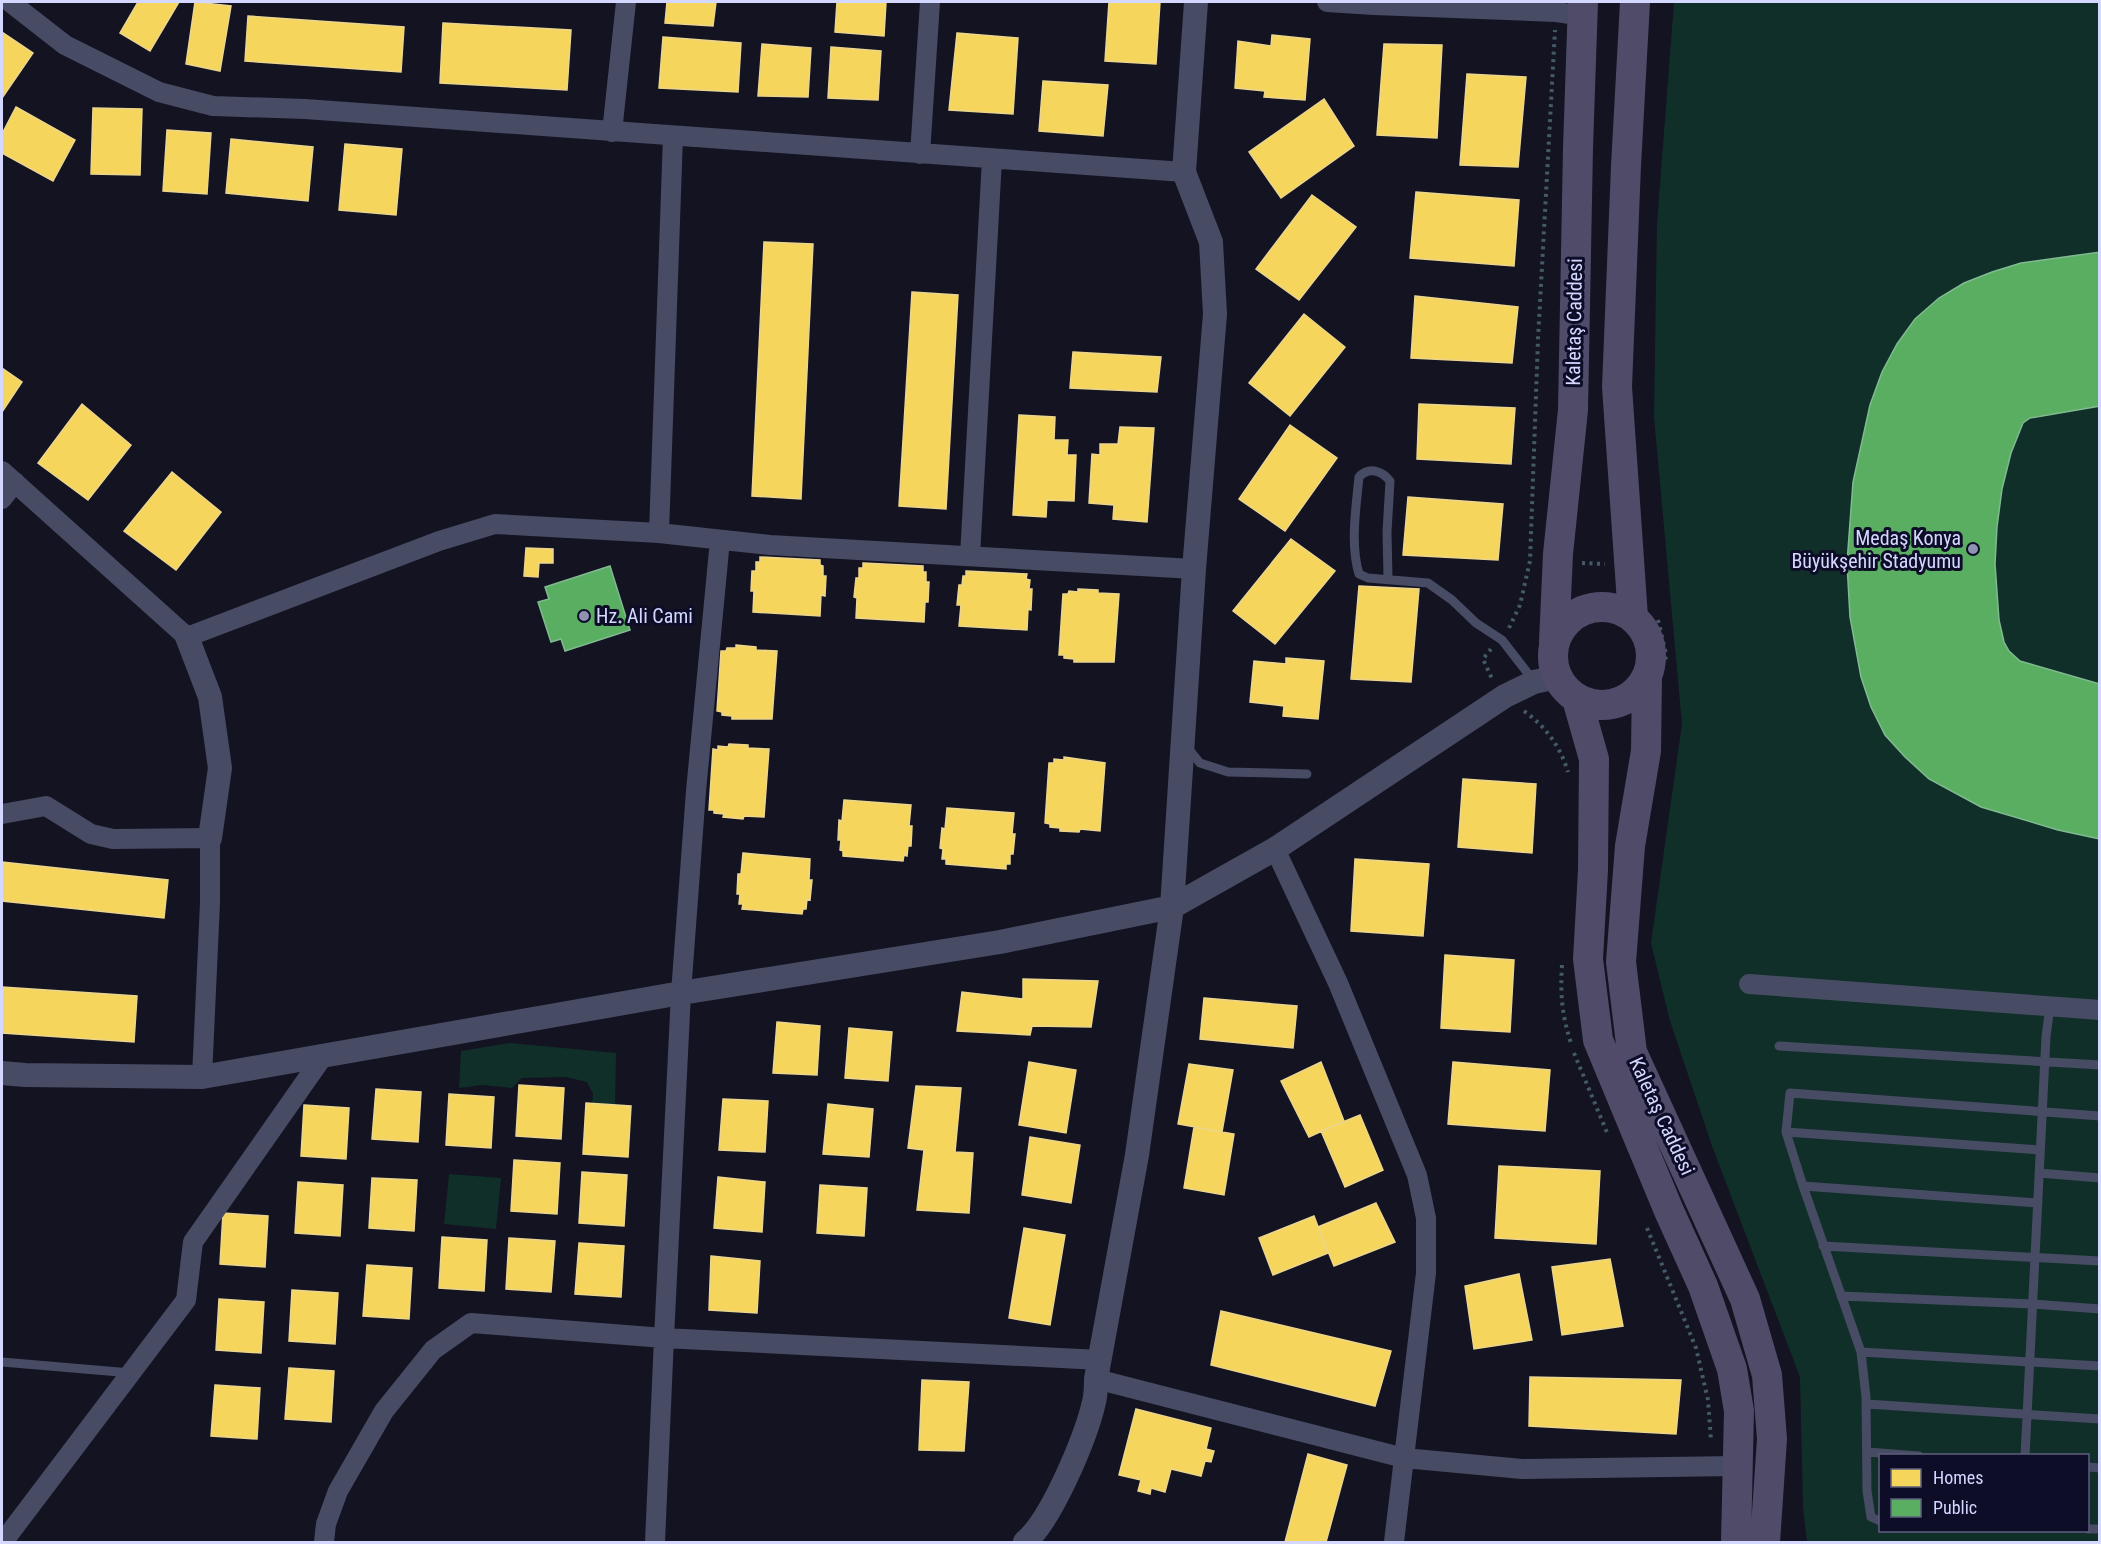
<svg xmlns="http://www.w3.org/2000/svg" width="2101" height="1544" font-family="'Roboto Condensed',sans-serif">
<style>
.green{fill:#102f29;fill-rule:evenodd}
.homes{fill:#f6d55c;stroke:#ecd68d;stroke-width:1.5}
.public{fill:#5aae61;stroke:#7fba90;stroke-width:1.5}
.lines{fill:none;stroke-linecap:round;stroke-linejoin:round}
.path{stroke:#445a65;stroke-width:4;stroke-dasharray:3 4.5;stroke-linecap:butt}
.service{stroke:#474b63;stroke-width:9}
.minor{stroke:#474b63;stroke-width:20}
.tertiary{stroke:#474b63;stroke-width:24}
.primary{stroke:#4f4b69;stroke-width:30}
.poi-dot{fill:#9092b2;stroke:#0d0d28;stroke-width:2}
.labels{text-anchor:middle;stroke-width:6;stroke-linejoin:round;paint-order:stroke}
.street-label{font-size:20px;fill:#d4d7ff;stroke:#0d0d28}
.poi-label{font-size:20px;fill:#d4d7ff;stroke:#0d0d28;text-anchor:end}
</style>
<rect width="100%" height="100%" fill="#131322"/>
<path class="green" d="M1674,2H2099V1542H1807L1803,1507L1800,1377L1712,1146L1670,1021L1651,943L1682,724L1654,417L1657,223ZM1880,1456H2088V1530H1880Z
M510,1043L616,1053L615,1105L592,1103L593,1094L587,1082L566,1077L522,1078L512,1088L482,1085L459,1088L461,1051Z
M449,1174L501,1178L496,1229L444,1224Z"/>
<path class="homes" d="M138,2H179L150,51L120,33Z
M195,2L231,6L220,71L186,64Z
M667,2H716L713,26L665,23Z
M837,2H886L884,36L835,32Z
M1109,2H1160L1156,64L1105,61Z
M248,16L404,27L401,72L245,61Z
M443,23L571,30L567,90L440,83Z
M2,32L33,53L2,98Z
M957,33L1018,38L1013,114L949,110Z
M1272,35L1310,39L1305,100L1264,97L1265,91L1235,88L1238,41L1271,46Z
M663,37L741,43L738,92L659,88Z
M762,44L811,48L808,97L758,96Z
M1384,44L1442,45L1437,138L1377,135Z
M831,47L881,51L878,100L828,98Z
M1467,74L1526,77L1518,167L1460,165Z
M1043,81L1108,85L1103,136L1039,131Z
M1324,99L1354,146L1281,198L1249,152Z
M16,107L75,140L53,181L2,153V134Z
M93,108L142,109L140,175L91,174Z
M167,130L211,133L207,194L163,191Z
M231,139L313,147L308,201L226,193Z
M345,144L402,149L396,215L339,210Z
M1416,192L1519,200L1514,266L1410,258Z
M1312,195L1356,227L1299,300L1256,269Z
M764,242L813,244L801,499L752,496Z
M912,292L958,295L946,509L899,506Z
M1415,296L1518,307L1512,363L1411,358Z
M1304,314L1345,347L1290,416L1249,383Z
M1073,352L1161,357L1157,392L1070,388Z
M2,368L22,382L2,412Z
M82,404L131,445L88,500L38,463Z
M1419,404L1515,408L1511,464L1417,459Z
M1019,415L1055,417L1054,440H1068L1067,455H1076L1074,501L1047,500L1046,517L1013,515Z
M1290,425L1337,458L1285,531L1239,499Z
M1120,427L1154,428L1147,522L1113,519L1114,505L1089,503L1092,454L1100,455V444H1118Z
M172,472L221,512L176,570L124,531Z
M1408,497L1503,504L1498,560L1403,555Z
M1291,539L1335,571L1275,644L1233,611Z
M526,548L553,549V563H539L538,577L524,576Z
M760,557L820,560V565L823,566V576H826L825,596L821,595L820,616L753,612L754,591H751L752,571H756V562H760Z
M863,563L923,566V572H926V582H929L928,602H925L924,622L856,618L857,598L854,597L856,578H859V568H863Z
M966,571L1027,574L1026,579L1030,580L1029,589H1032L1031,610L1028,609L1027,630L959,626L961,605H957L959,585H962L963,576H966Z
M1359,586L1419,589L1411,682L1351,679Z
M1078,589L1098,590V593L1119,594L1114,662H1074V659L1064,658V655H1059L1063,594H1068L1069,591L1078,592Z
M736,645L756,647V650L777,651L772,719H732V716L722,715V712L717,711L721,651H726L727,648H736Z
M1286,658L1324,661L1318,719L1283,716L1284,706L1250,702L1254,661L1286,664Z
M729,744L748,745V748L769,749L764,817L744,816L743,819L723,817L724,814L714,813V810H709L713,749L718,750V746L728,747Z
M1064,757L1105,763L1100,831L1080,829L1079,832L1060,831V828L1050,827V824L1045,823L1049,763H1054V759L1064,760Z
M1463,779L1536,784L1532,853L1458,847Z
M844,800L911,805L909,826H912L911,846H908L907,856L904,855L903,861L843,856V851L840,850L841,840H838L839,820L842,821Z
M947,808L1014,813L1012,834H1015L1013,854H1010V864H1006V869L946,864V859H942L943,849L940,848L942,828L945,829Z
M743,853L810,859L809,880H812L810,900L807,899L806,909H803L802,914L742,909L743,904H739L740,894H737L738,874H741Z
M1355,859L1429,864L1423,936L1351,931Z
M2,862L168,880L164,918L2,901Z
M1445,955L1514,960L1510,1032L1441,1028Z
M1023,979L1098,981L1091,1027L1032,1026L1030,1035L957,1031L962,992L1023,999Z
M2,987L137,996L134,1042L2,1033Z
M1204,998L1297,1006L1293,1048L1200,1039Z
M777,1022L820,1026L817,1075L773,1073Z
M849,1028L892,1032L888,1081L845,1078Z
M1029,1062L1076,1070L1066,1133L1019,1125Z
M1321,1062L1344,1121L1309,1137L1281,1081Z
M1453,1062L1550,1070L1545,1131L1448,1124Z
M1189,1064L1233,1070L1222,1132L1178,1124Z
M519,1085L564,1088L561,1139L516,1136Z
M916,1086L961,1088L955,1152L973,1153L969,1213L917,1210L924,1150L908,1148Z
M376,1089L421,1092L418,1142L372,1139Z
M449,1094L494,1097L491,1148L446,1145Z
M723,1099L768,1101L765,1152L719,1150Z
M586,1103L631,1106L628,1157L583,1154Z
M828,1104L873,1109L869,1157L823,1154Z
M304,1105L349,1108L346,1159L301,1156Z
M1360,1115L1383,1170L1345,1187L1321,1131Z
M1194,1127L1234,1134L1224,1195L1184,1188Z
M1030,1137L1080,1145L1071,1203L1022,1195Z
M514,1160L560,1163L557,1214L511,1211Z
M1499,1166L1600,1171L1596,1244L1495,1238Z
M582,1172L627,1175L624,1226L579,1223Z
M718,1177L765,1182L762,1232L714,1228Z
M372,1178L417,1180L414,1231L369,1228Z
M298,1182L343,1185L340,1236L295,1233Z
M820,1185L867,1188L864,1236L817,1233Z
M1376,1203L1395,1242L1334,1266L1318,1227Z
M223,1213L268,1216L265,1267L220,1264Z
M1314,1216L1328,1253L1273,1275L1259,1238Z
M1024,1228L1065,1235L1050,1325L1009,1318Z
M442,1237L487,1240L484,1291L439,1288Z
M509,1238L555,1241L551,1292L506,1289Z
M579,1243L624,1246L621,1297L575,1294Z
M711,1256L760,1261L757,1313L709,1310Z
M1610,1259L1623,1326L1562,1335L1552,1267Z
M367,1265L412,1268L409,1319L363,1316Z
M1519,1274L1532,1340L1474,1349L1465,1286Z
M292,1290L338,1293L335,1344L289,1341Z
M219,1299L264,1302L261,1353L216,1350Z
M1221,1311L1391,1351L1375,1406L1211,1365Z
M289,1368L334,1371L331,1422L285,1419Z
M1530,1377L1681,1380L1676,1434L1529,1426Z
M922,1380L969,1382L964,1451L919,1450Z
M215,1385L260,1388L257,1439L211,1436Z
M1136,1409L1211,1428L1206,1449L1214,1451L1211,1462L1205,1461L1201,1476L1171,1469L1165,1492L1151,1488L1150,1494L1138,1491L1141,1480L1119,1475Z
M1308,1454L1347,1465L1326,1542H1285Z"/>
<path class="public" d="M2100,252V406L2030,418L2023,423L2011,453L2002,489L1997,527L1995,564L1999,620L2004,642L2009,651L2020,661L2100,684V839L2058,830L1981,807L1929,779L1905,757L1885,735L1871,707L1861,677L1850,617L1847,563L1853,482L1870,405L1882,372L1897,344L1915,319L1939,298L1964,283L1992,272L2021,263Z
M610,566L630,630L565,651L561,639L551,642L538,602L549,599L545,587Z"/>
<g class="lines">
<path class="path" d="M1582,563L1605,564
M1658,620L1666,654L1665,662
M1509,628L1520,605L1530,561L1538,339L1555,30
M1491,649L1483,659L1493,681
M1524,711C1546,727 1560,746 1568,772
M1562,965C1560,995 1562,1017 1572,1046
M1574,1053L1608,1135
M1647,1228L1696,1348L1708,1400L1711,1440"/>
<path class="service" d="M1388,578L1387,532L1390,481C1382,471 1369,466 1359,477C1356,508 1350,544 1359,574L1368,578L1428,583L1452,600L1476,623L1502,640L1533,680
M1187,747L1200,763L1228,772L1307,774
M1779,1046L2100,1065
M1786,1132L2040,1150
M2039,1173L2100,1178
M1803,1186L2038,1203
M1823,1246L2100,1261
M1841,1296L2033,1304L2100,1309
M1861,1352L2100,1366
M2,1362L131,1373
M1866,1404L2100,1419
M1867,1452L1919,1456
M2025,1456L2046,1037L2050,1006
M2088,1467L2100,1468
M1880,1521L1871,1517L1867,1491L1866,1397L1861,1352L1803,1186L1786,1132L1790,1093L2100,1116
M2088,1529H2100"/>
<path class="minor" d="M10,2L65,45L159,92L213,106L305,109L1184,172
M1327,2L1374,5L1556,12L1584,16
M612,132L626,2
M920,154L930,2
M2,471L187,637L439,541L495,524L659,533L770,545L1194,569
M2,499L15,482
M659,533L673,136
M720,540L696,791L681,993L664,1338L1100,1360
M970,556L992,159
M2,814L46,806L91,834L113,839L210,838V903L202,1077
M1275,849L1338,983L1417,1175L1426,1218V1273L1394,1542
M1749,984L2100,1010
M1096,1379L1404,1458L1522,1469L1737,1466
M3,1542L186,1300L193,1242L324,1055
M324,1542L326,1524L338,1491L384,1411L433,1350L471,1323L664,1338L655,1542"/>
<path class="tertiary" d="M187,637L210,697L220,768L210,838
M2,1073L25,1075L202,1077L681,993L1000,942L1172,907L1275,849L1505,696L1534,682L1557,677
M1025,1542C1052,1519 1086,1437 1094,1402C1096,1394 1096,1386 1096,1379L1137,1155L1172,907L1194,569L1215,314L1211,242L1184,172L1196,2"/>
<path class="primary" d="M1553 656a49 49 0 1 1 98 0a49 49 0 1 1-98 0Z
M1633,617L1617,387L1626,166L1635,2
M1554,642L1558,554L1573,410L1578,148L1583,2
M1647,677L1646,751L1630,846L1621,962L1632,1052L1745,1299L1767,1375L1772,1439L1765,1542
M1577,699L1594,759L1593,870L1588,959L1598,1040L1669,1211L1703,1286L1732,1369L1739,1411L1736,1542"/>
</g>
<g class="poi-dot">
<circle cx="1973" cy="549" r="6"/>
<circle cx="584" cy="616" r="6"/>
</g>
<g class="labels">
<g class="street-label">
<text transform="translate(1574 322) rotate(-89)" y="7">Kaletaş Caddesi</text>
<text transform="translate(1662 1116) rotate(65)" y="7">Kaletaş Caddesi</text>
</g>
<g class="poi-label">
<text x="1961" y="545">Medaş Konya<tspan x="1961" dy="23">Büyükşehir Stadyumu</tspan></text>
<text x="596" y="623" text-anchor="start">Hz. Ali Cami</text>
</g>
</g>
<rect width="2101" height="1544" fill="none" stroke="#d4d7ff" stroke-width="6"/>
<rect x="1879" y="1454" width="210" height="78" fill="#0d0d28" stroke="#5d5e7e" stroke-width="1.5"/>
<rect x="1891" y="1469" width="30" height="18" fill="#f6d55c" stroke="#5d5e7e" stroke-width="1.5"/>
<text x="1933" y="1484" font-size="18" fill="#d4d7ff">Homes</text>
<rect x="1891" y="1499" width="30" height="18" fill="#5aae61" stroke="#5d5e7e" stroke-width="1.5"/>
<text x="1933" y="1514" font-size="18" fill="#d4d7ff">Public</text>
</svg>
